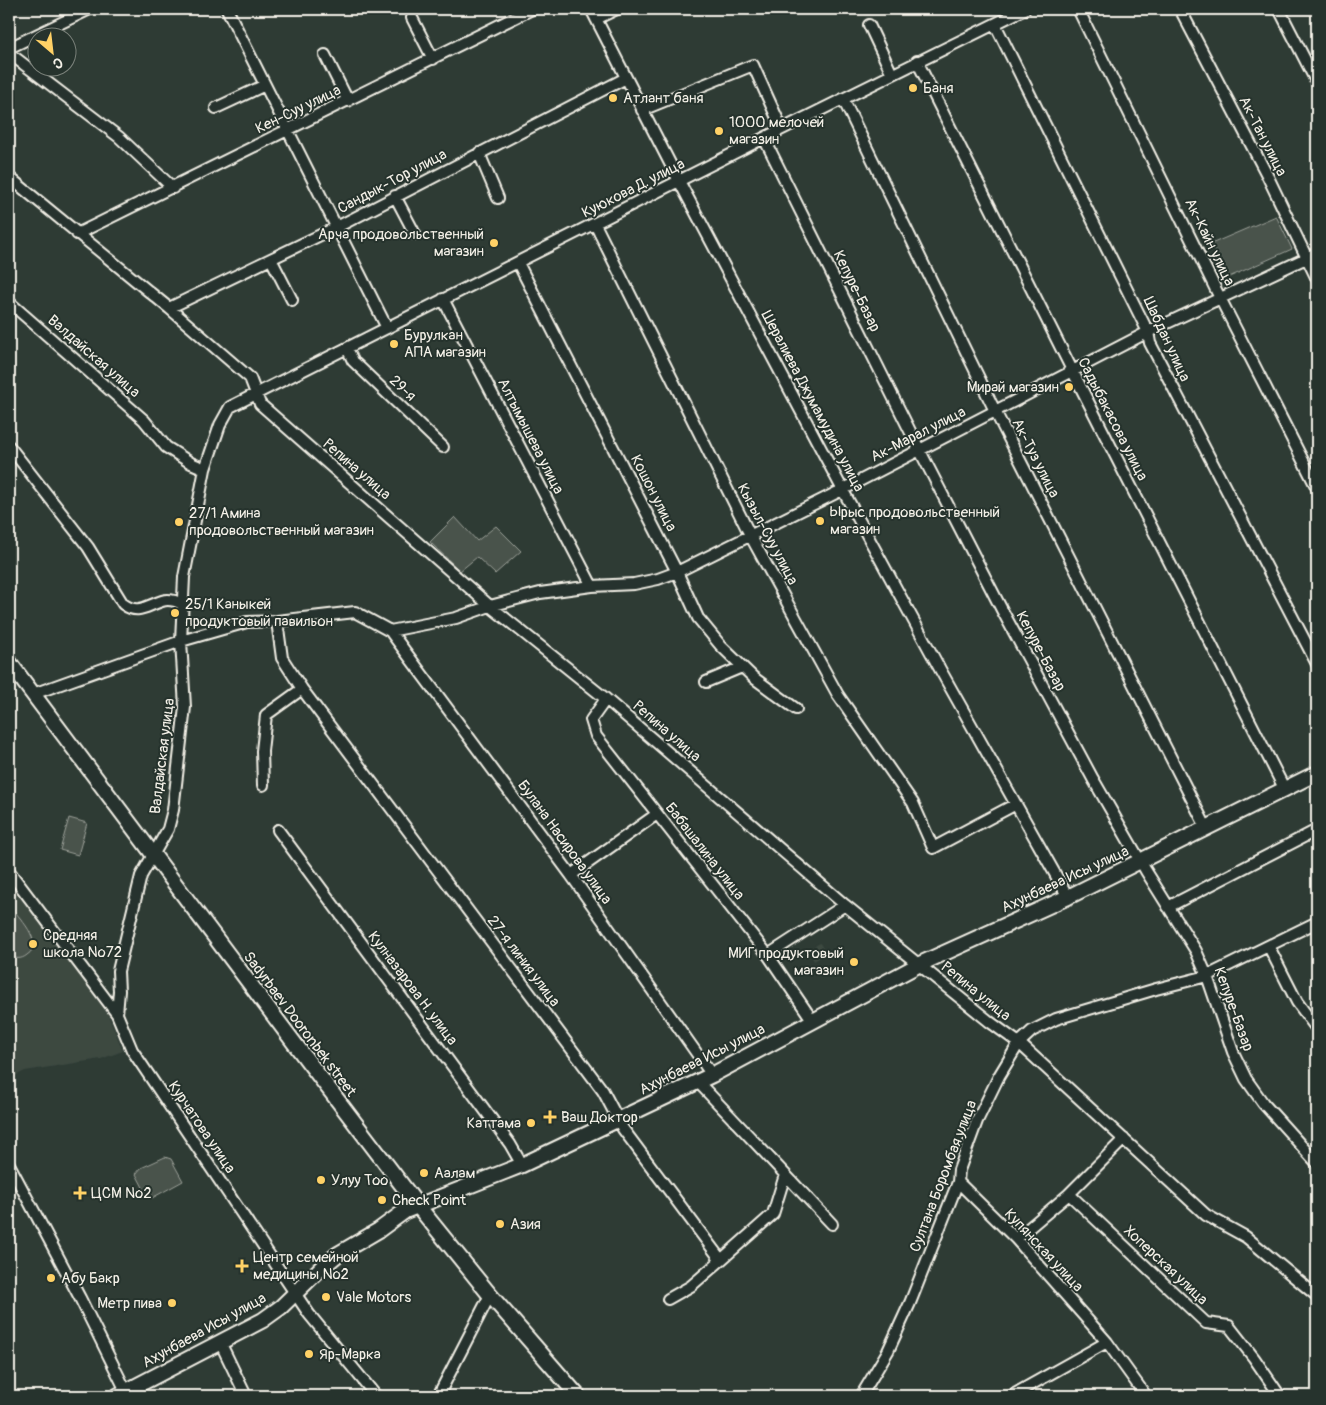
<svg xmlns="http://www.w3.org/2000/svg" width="1326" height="1405" font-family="Pangolin,sans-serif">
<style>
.built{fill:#3c4841}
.green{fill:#48524c;stroke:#9ea29a}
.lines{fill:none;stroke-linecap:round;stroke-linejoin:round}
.minor-casing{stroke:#f4f1e8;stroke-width:14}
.major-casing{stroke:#f4f1e8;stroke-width:18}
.minor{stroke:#26332d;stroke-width:10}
.major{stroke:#26332d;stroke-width:14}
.poi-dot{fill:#ffd166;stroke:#26332d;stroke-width:2}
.labels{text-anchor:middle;stroke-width:4;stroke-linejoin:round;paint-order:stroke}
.poi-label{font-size:15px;fill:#f4f1e8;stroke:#26332d;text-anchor:start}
.street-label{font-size:15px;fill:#f4f1e8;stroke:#26332d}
</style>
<rect width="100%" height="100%" fill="#2e3b34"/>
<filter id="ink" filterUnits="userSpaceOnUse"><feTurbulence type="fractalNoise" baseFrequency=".02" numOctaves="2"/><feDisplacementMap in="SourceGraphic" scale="10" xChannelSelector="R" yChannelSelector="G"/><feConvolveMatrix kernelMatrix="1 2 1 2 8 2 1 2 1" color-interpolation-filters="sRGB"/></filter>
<g filter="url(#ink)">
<path class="built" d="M9,879L106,1009L123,1051L101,1059L25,1071L9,1079Z
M820,943L826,954L814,961L808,950Z"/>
<path class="green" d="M1276,216L1292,249L1227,278L1211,244Z
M455,517L477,541L496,526L521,551L495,574L477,557L460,571L430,542Z
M69,818L87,823L78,855L60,850Z
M9,905C18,916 46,943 27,955C21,960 15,959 9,955Z
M165,1157L171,1159L183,1181L152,1198L147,1195L136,1174L141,1168Z"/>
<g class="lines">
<defs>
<path id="minor" d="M227,9L387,328
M591,9L679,181L847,498L941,671L1068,897
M1078,9L1220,298L1317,488
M1180,9L1267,175L1317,279
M1279,9L1317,83
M412,18L433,59
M596,19L617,9
M995,24L1148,332L1150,343L1317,664
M869,25L892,74
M9,48L90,9
M9,53L119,137L173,188
M325,55L348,101
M917,61L1073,372L1285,790
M843,99L995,411L1207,829
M216,108L265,85
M642,110L753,65L782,129
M764,138L919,449L1002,610L1093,779L1146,871L1196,951L1207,976L1233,1052L1246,1079L1263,1103L1316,1162
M479,153L498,198
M9,177L169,308L250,378L260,404L490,606L606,699L845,905L990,1022L1019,1043L1206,1215L1246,1237L1317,1296
M395,196L415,234
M595,224L750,535L838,695L913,803L933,848L1016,804
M77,234L532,9
M271,259L292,300
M518,263L677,572L698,618L721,646L754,678L796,709
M443,299L592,586
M9,302L144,420L166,447L191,463L205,469
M169,308L337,227L626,78
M347,348L353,361L443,447
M9,446L88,547L123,604C138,615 146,606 162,601C168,599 176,601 182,604
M277,621L282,658L302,689L603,1091L623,1129L721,1260L691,1286L668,1299
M390,631L571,875L712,1075
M706,682L742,667
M33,694L181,641L247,622L277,621L355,612L390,631L456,618L490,606L540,593L592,586L634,584L658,579L677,572L842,490L1148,332L1317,253
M606,699L591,720L596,736L768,955L813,1021
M263,785L262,751L266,715L302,689
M278,830L510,1144L522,1165
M9,871L117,1014L132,1050L309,1314L376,1396
M571,875L657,814
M1168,907L1317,830
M1269,947L1297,1002L1317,1029
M768,955L845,905
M117,1014L119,991L118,971L141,876L168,829L173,810L185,707L181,641L184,577L205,469L220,425L230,407L764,138L1025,9
M697,1081L832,1224
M9,1164L80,1298L126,1391
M958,1182L1016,1239L1107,1342L1146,1396
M1069,1194L1206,1323L1229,1326L1254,1358L1280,1396
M1016,1239L1069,1194L1124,1139
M721,1260L773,1214L785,1175
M220,1342L246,1396
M438,1396L490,1295
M861,1396L888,1351L910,1303L958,1182L959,1170L977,1121L999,1076L1019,1043L1032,1031L1056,1019L1156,989L1207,976L1317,922
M1011,1396L1107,1342"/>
<path id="major" d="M9,662L307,1060L418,1206L490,1295L578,1396
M117,1396L263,1320L281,1307L320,1269L338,1254L379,1230L405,1211L522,1165L712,1075L920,964L1068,897L1317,773"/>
</defs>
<use href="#minor" class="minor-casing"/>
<use href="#major" class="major-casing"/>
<use href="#minor" class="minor"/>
<use href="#major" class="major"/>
</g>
</g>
<g class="poi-dot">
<circle cx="913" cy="88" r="5"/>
<circle cx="613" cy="98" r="5"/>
<circle cx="719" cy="131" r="5"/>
<circle cx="494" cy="243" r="5"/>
<circle cx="394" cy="344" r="5"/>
<circle cx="1069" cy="387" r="5"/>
<circle cx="820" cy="521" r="5"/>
<circle cx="179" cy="522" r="5"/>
<circle cx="175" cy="613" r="5"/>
<circle cx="33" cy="944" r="5"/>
<circle cx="854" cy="962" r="5"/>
<path d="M547.5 1109.5h5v5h5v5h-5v5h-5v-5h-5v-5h5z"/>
<circle cx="531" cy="1123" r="5"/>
<circle cx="424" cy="1173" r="5"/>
<circle cx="321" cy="1180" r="5"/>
<path d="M77.5 1185.5h5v5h5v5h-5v5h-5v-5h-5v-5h5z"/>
<circle cx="382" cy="1200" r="5"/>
<circle cx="500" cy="1224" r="5"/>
<path d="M239.5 1258.5h5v5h5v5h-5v5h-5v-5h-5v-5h5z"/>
<circle cx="51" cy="1278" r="5"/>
<circle cx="326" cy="1297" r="5"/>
<circle cx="172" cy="1303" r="5"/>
<circle cx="309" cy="1354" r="5"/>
</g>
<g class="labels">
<g class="poi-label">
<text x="923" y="93">Баня</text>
<text x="623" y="103">Атлант баня</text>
<text x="729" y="127">1000 мелочей<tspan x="729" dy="17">магазин</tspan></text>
<text x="484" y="239" text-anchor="end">Арча продовольственный<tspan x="484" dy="17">магазин</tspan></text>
<text x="404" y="340">Бурулкан<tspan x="404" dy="17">АПА магазин</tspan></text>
<text x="1059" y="392" text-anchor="end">Мирай магазин</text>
<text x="830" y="517">Ырыс продовольственный<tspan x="830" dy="17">магазин</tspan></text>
<text x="189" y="518">27/1 Амина<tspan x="189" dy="17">продовольственный магазин</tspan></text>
<text x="185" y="609">25/1 Каныкей<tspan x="185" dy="17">продуктовый павильон</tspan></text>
<text x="43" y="940">Средняя<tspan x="43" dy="17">школа №72</tspan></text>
<text x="844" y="958" text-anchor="end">МИГ продуктовый<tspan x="844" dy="17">магазин</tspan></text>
<text x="561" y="1122">Ваш Доктор</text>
<text x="521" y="1128" text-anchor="end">Каттама</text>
<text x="434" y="1178">Аалам</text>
<text x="331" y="1185">Улуу Тоо</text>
<text x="91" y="1198">ЦСМ №2</text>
<text x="392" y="1205">Check Point</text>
<text x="510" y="1229">Азия</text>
<text x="253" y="1262">Центр семейной<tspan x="253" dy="17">медицины №2</tspan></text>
<text x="61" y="1283">Абу Бакр</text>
<text x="336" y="1302">Vale Motors</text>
<text x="162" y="1308" text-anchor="end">Метр пива</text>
<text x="319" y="1359">Яр-Марка</text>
</g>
<g class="street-label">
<text transform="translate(298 109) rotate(-26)" y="5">Кен-Суу улица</text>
<text transform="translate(1263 136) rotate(63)" y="5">Ак-Тан улица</text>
<text transform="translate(392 181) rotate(-28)" y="5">Сандык-Тор улица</text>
<text transform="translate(633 188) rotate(-27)" y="5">Куюкова Д. улица</text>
<text transform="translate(1210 242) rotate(64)" y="5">Ак-Кайн улица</text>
<text transform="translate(857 291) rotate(64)" y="5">Кепуре-Базар</text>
<text transform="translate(1167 339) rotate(65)" y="5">Шабдан улица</text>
<text transform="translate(94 356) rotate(41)" y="5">Валдайская улица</text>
<text transform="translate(403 388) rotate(43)" y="5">29-я</text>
<text transform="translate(813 401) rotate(62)" y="5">Шералиева Джумамудина улица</text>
<text transform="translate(1113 419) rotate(63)" y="5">Садыбакасова улица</text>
<text transform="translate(918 434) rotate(-27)" y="5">Ак-Марал улица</text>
<text transform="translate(531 436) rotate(63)" y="5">Алтымышева улица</text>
<text transform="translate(1036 458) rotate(63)" y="5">Ак-Туз улица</text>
<text transform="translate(357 469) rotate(41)" y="5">Репина улица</text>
<text transform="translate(654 493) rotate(63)" y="5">Кошон улица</text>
<text transform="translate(768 534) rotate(62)" y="5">Кызыл-Суу улица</text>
<text transform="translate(1041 651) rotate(62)" y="5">Кепуре-Базар</text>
<text transform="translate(667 731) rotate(41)" y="5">Репина улица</text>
<text transform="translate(162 756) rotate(-83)" y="5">Валдайская улица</text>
<text transform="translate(565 842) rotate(54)" y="5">Булана Насирова улица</text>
<text transform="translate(705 851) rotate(52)" y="5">Бабашалина улица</text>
<text transform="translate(1065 879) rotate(-25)" y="5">Ахунбаева Исы улица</text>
<text transform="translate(524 961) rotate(53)" y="5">27-я линия улица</text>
<text transform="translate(413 988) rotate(53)" y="5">Кулназарова Н. улица</text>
<text transform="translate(976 991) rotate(39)" y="5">Репина улица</text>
<text transform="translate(1234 1009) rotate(70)" y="5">Кепуре-Базар</text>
<text transform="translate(300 1024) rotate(53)" y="5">Sadyrbaev Dooronbek street</text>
<text transform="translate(702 1059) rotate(-27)" y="5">Ахунбаева Исы улица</text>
<text transform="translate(202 1127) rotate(56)" y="5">Курчатова улица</text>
<text transform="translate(943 1176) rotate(-69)" y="5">Султана Боромбая улица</text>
<text transform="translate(1044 1250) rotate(47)" y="5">Купянская улица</text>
<text transform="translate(1166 1265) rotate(43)" y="5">Хоперская улица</text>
<text transform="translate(204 1330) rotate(-29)" y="5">Ахунбаева Исы улица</text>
</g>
</g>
<rect width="1326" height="1405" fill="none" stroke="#26332d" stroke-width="30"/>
<rect x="15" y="15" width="1296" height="1375" fill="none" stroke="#f4f1e8" stroke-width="2" filter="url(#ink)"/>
<g transform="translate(52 52) rotate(152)"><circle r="24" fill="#26332d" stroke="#787f78"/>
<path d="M0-4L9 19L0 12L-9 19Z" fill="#ffd166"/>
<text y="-8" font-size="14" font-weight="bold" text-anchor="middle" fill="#f4f1e8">С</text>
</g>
</svg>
